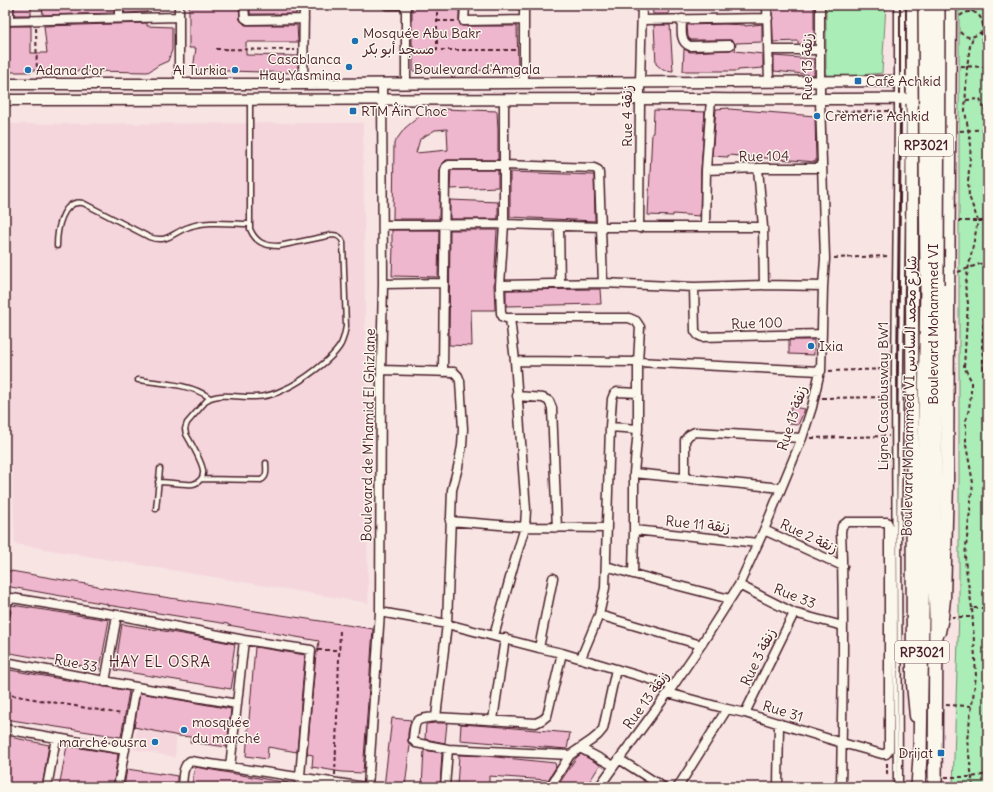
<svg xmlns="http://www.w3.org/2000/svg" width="993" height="792" font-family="Delius,'Playpen Sans Arabic',sans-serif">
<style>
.built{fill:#f5d6dd}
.green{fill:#aaedb6;stroke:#7a8670}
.building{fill:#efb7ce;stroke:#4a1f2b;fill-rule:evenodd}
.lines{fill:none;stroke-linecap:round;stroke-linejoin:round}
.service-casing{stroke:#4a1f2b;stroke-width:7}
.minor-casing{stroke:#4a1f2b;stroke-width:11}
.tertiary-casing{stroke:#4a1f2b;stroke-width:13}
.primary-casing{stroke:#4a1f2b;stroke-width:15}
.trunk-casing{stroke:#4a1f2b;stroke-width:16}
.path{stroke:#4a1f2b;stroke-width:2;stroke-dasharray:4 3;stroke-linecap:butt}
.service{stroke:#fbf7ec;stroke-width:4}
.minor{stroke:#fbf7ec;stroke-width:8}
.tertiary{stroke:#fbf7ec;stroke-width:10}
.primary{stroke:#fbf7ec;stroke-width:12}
.trunk{stroke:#fbf7ec;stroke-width:13}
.trunk-bridge-casing{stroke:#4a1f2b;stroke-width:16;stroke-linecap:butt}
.trunk-bridge{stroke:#fbf7ec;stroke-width:13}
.poi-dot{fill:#1f6fb2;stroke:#fbf7ec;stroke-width:1.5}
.labels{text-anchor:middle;stroke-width:3;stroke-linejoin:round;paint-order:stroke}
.shield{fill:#fbf7ec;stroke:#7f6065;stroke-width:1}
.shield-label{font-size:13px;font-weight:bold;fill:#4a1f2b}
.poi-label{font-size:14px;fill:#4a1f2b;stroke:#fbf7ec;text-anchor:start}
.street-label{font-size:14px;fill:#4a1f2b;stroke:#fbf7ec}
.neighbourhood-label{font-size:15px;letter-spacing:1px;fill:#4a1f2b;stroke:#fbf7ec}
</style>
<rect width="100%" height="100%" fill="#f7e4e3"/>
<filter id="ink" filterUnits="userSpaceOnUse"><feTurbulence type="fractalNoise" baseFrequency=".025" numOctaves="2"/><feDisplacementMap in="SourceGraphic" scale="8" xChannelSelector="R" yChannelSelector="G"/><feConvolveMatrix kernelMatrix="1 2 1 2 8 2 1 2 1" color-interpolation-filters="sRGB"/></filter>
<g filter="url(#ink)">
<path class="built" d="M363,123L368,603L15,544L5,271V124Z
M137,728L167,733L177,729L175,757L133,749Z"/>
<path class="green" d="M826,5H886L882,73L826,78Z
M959,5H988V787H953L959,612Z"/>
<path class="building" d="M14,5H31V15H14Z
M42,5H114V13L43,15Z
M124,5H147V12L124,13Z
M189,5H239L240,20L245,25H297L298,42H246V55L298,56V73L193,70L196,48H189Z
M250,5H298V12H296V14H250Z
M412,5H459V21L461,26H517L518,70L413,71V45H412Z
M652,5H668L669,14H653Z
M772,5H814V44H798V41L773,42Z
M147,23V26L172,27V50L168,61L159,65L148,72L31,70V72H5V26H31V53H47L44,26Z
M724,24L745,25V26L762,24V42L736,43L735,51L763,54V68L738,70V71H683L684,49L690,52L730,50L733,49L735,45L734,42L730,40H691L688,37L687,25Z
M654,25H670L673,71L663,70L656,64Z
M774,56L814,59V75L774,71Z
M729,108V109L815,116L816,162L728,155V157L712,156L716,109Z
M443,109L497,111L498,130V160H446L441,165L440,170L439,219H393L394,143L405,128L421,115ZM447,129L448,150L416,153L420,139L435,130Z
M654,110L705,112L701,170L700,216L673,214V216L648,215L652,133H653Z
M451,170H498V187L450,189Z
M510,172L594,175L595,221L510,217Z
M450,200L498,202V218H497V219H450Z
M392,230H439L438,277L392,276L393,246H392Z
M450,230H497L494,285L495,310H471L472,346L449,345Z
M600,289L601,304L506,306V290Z
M789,340H814V355L789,354Z
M791,407L805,409L798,425L789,424Z
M5,570L98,586V587L373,629L363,773L342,772L312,767L313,755L307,754L316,653H317L319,641L228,625V624L107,605V604L5,586Z
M12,605L109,620L100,669L5,652V645Z
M122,624L194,636L235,644L231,671L234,672L231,689L115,670Z
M255,647L305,655L297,752L268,747L267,759L246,756Z
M10,670L129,691L121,737L5,719V691Z
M140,693L231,709L227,747L190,742L191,737L179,736L134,727Z
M392,718L411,720L408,733V742L410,745L405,787H384Z
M436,723H447L445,743L425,739L426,724Z
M461,724L503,727L570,733L567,749L460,740Z
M5,736L49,745L42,787H5Z
M67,746L118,754L113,787H59Z
M424,750L442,753L440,787H422Z
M581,754L600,765L586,787H557L576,758Z
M459,755L486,756L555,763L556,767L548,780L489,776V787H457Z
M195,767L288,783V787H212L192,784Z
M127,769L160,774V773L177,776V787H124Z"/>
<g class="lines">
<defs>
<path id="service" d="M57,246C57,230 62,199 83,203L149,237C168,244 173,232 189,227C206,220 232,224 250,224
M138,380C161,383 192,384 210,398
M201,479L261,480C268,477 266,469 266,463
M158,482C168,482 183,485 193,484C199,483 204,477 203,471C203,464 190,441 186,434L185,429L187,423L207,400C219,392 241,398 255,397C265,397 275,394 285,389C301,382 333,359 341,344C344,338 345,332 346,326L343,242C341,237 338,235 332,235L279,246C265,246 256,243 250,229V100
M156,509L160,469
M896,787L895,659L894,369L897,119V5
M900,787L899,527L904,118L903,99V5"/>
<path id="minor" d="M119,5V18
M179,5V84
M244,5L245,18L248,20L304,19
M387,5H406
M465,5L464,21L524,20
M524,5V83
M767,5L769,82
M682,19C682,29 679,42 690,46L730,45
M642,20L768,18
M5,21L179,17
M9,21V5
M768,50H820
M406,83V5
M303,84L304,5
M504,99V224L500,285L501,313L503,317L506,318H629L636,321L640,327L638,362V429L634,473V530L633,574
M758,168L763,227L764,285
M706,170L758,168H822
M383,225L504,224L601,227H763
M559,226L560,284
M705,227L706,170L711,99
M639,228L640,99V82L642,5
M383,284L444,283
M500,285L603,283L694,287L764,285L823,286
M694,287L695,331L698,335L702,337L822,334
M515,361L638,362L820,371
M381,370L454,372L458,376L460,381L463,429L462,446L458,467L452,490L447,624L436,717
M443,372L445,170L446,167L449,165H504L594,168L598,170L599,173L603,283
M517,396L543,398L549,401L552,408L557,528
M610,427L638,429
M634,473L781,488
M685,478V440L689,435L695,432L802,438
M450,521L525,527L607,528
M634,530L758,543
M764,530L843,566
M606,566L633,574L730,599
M739,585L794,613L843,626
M5,612L7,602L12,598L117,615L244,640L311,650L299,787
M380,612L447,624L539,648L562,653L673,686
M599,615L701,645
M494,636L513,567L525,527L526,510L515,361L510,318
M539,648L553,578
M562,653L547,716L542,720L536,723L436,717C414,719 415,719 413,740L416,743L448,749L570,755
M581,658L599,615L605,588L610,427L612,399L614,394L617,392L638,393
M5,662L136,687L237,704
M105,682L117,615
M668,693L727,709L745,713L842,743L882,754H886L889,750V526L887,522H847L842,526L841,532C843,574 843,617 843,659C842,702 842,744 841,787
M745,713L794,613
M493,720L505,638
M5,729L125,750
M580,748L614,766
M619,759L663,787
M230,767L244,640
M47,787L56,738
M118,787L136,687
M182,787C183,777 182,767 190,761L365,787
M368,787L380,612L381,370L383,284L382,83
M445,787L448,749
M550,787L570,755L592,740L598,735L603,729L616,669
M599,787L614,766L673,686L701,645L739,585L764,530L802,438L812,407L820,371H821L823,286L825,259L820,100V5
M678,787L727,709
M778,787L779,723"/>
<path id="tertiary" d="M5,84H303L897,81L933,82
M5,100L708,99C783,100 858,98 933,99"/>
<path id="primary" d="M913,5L912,276L913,684L916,716
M939,632L942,617L944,599L947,481L950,5"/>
<path id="trunk" d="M918,787L920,757L922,616L927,284
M935,787L936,616L934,544L937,284"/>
</defs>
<use href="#service" class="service-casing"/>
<use href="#minor" class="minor-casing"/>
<use href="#tertiary" class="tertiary-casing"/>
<use href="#primary" class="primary-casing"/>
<use href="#trunk" class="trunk-casing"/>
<path class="path" d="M437,5V50
M972,12L973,5
M960,16C971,7 982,13 983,26
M988,19C980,30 978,39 988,50
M437,21H455
M36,28L37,75
M960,32C967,40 974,37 981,32
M216,49L295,50
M413,50H517
M961,66L988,67
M966,100L980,99L986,112L988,114
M829,112L891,111
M960,131L988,129
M958,221H988
M988,247L986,294L982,345L984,375L988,379
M834,258L890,256
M958,272L988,261
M829,371L888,369
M822,398L887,397
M811,438L889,436
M972,608L966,569L965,556L973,483L966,445V420L969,409L971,392V380L964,367L968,303L965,285L978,221L969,196L968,182L971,145L965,111L967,67L970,46L973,37
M952,617H973
M318,650H340
M5,694L122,714
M946,705L971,706
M887,763V773L890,775
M335,775L340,630
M945,777H972L988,774
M454,784L492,787
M973,787L968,747L967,740L976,676L972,608H988"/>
<use href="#service" class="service"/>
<use href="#minor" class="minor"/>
<use href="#tertiary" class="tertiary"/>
<use href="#primary" class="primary"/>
<use href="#trunk" class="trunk"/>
<defs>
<path id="trunk-bridge" d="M925,5L927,284
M937,284L938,5"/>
</defs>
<use href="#trunk-bridge" class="trunk-bridge-casing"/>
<use href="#trunk-bridge" class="trunk-bridge"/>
</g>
</g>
<g class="poi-dot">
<circle cx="355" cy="41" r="4"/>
<circle cx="349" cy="67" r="4"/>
<circle cx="28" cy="70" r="4"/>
<circle cx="235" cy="70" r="4"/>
<rect x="854" y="77" width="8" height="8" rx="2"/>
<rect x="349" y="107" width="8" height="8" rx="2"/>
<circle cx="817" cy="116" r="4"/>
<circle cx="811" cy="346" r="4"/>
<circle cx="184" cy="730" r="4"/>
<circle cx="155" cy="742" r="4"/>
<rect x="937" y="749" width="8" height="8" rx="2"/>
</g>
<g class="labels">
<g class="shield">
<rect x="899" y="134" width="54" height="22" rx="3"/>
<rect x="895" y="641" width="54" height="22" rx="3"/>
</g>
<g class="shield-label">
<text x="926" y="150">RP3021</text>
<text x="922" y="657">RP3021</text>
</g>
<g class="poi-label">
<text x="363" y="38">Mosquée Abu Bakr<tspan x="363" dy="16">مسجد أبو بكر</tspan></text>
<text x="341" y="64" text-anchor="end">Casablanca<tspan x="341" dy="16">Hay Yasmina</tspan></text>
<text x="36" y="75">Adana d'or</text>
<text x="227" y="75" text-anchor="end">Al Turkia</text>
<text x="866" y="86">Café Achkid</text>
<text x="361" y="116">RTM Âin Choc</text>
<text x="825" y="121">Crèmerie Achkid</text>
<text x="819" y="351">Ixia</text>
<text x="192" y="727">mosquée<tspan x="192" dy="16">du marché</tspan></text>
<text x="147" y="747" text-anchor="end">marché ousra</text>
<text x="933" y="758" text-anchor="end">Drijat</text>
</g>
<g class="street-label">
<text transform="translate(807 67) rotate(-90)" y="5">Rue 13 زنقة</text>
<text x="477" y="74">Boulevard d'Amgala</text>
<text transform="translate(627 116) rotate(-90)" y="5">Rue 4 زنقة</text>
<text transform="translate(764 156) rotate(-1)" y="5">Rue 104</text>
<text transform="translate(757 323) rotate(-2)" y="5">Rue 100</text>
<text transform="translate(933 324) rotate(-90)" y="5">Boulevard Mohammed VI</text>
<text transform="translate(883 396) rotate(-90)" y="5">Ligne Casabusway BW1</text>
<text transform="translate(909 396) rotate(-89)" y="5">Boulevard Mohammed VI شارع محمد السادس</text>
<text transform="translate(792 418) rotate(-72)" y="5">Rue 13 زنقة</text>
<text transform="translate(368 435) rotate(-89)" y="5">Boulevard de M'hamid El Ghizlane</text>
<text transform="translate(698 524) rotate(6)" y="5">Rue 11 زنقة</text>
<text transform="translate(809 536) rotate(25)" y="5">Rue 2 زنقة</text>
<text transform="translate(795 596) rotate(22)" y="5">Rue 33</text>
<text transform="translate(758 657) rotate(-64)" y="5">Rue 3 زنقة</text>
<text transform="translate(76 663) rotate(11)" y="5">Rue 33</text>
<text transform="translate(646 700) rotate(-54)" y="5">Rue 13 زنقة</text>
<text transform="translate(783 711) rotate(17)" y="5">Rue 31</text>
</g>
<g class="neighbourhood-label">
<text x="160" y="667">HAY EL OSRA</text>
</g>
</g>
<rect width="993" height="792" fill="none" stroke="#fbf7ec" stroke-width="20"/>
<rect x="10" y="10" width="973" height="772" fill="none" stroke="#4a1f2b" stroke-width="1.5" filter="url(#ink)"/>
</svg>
